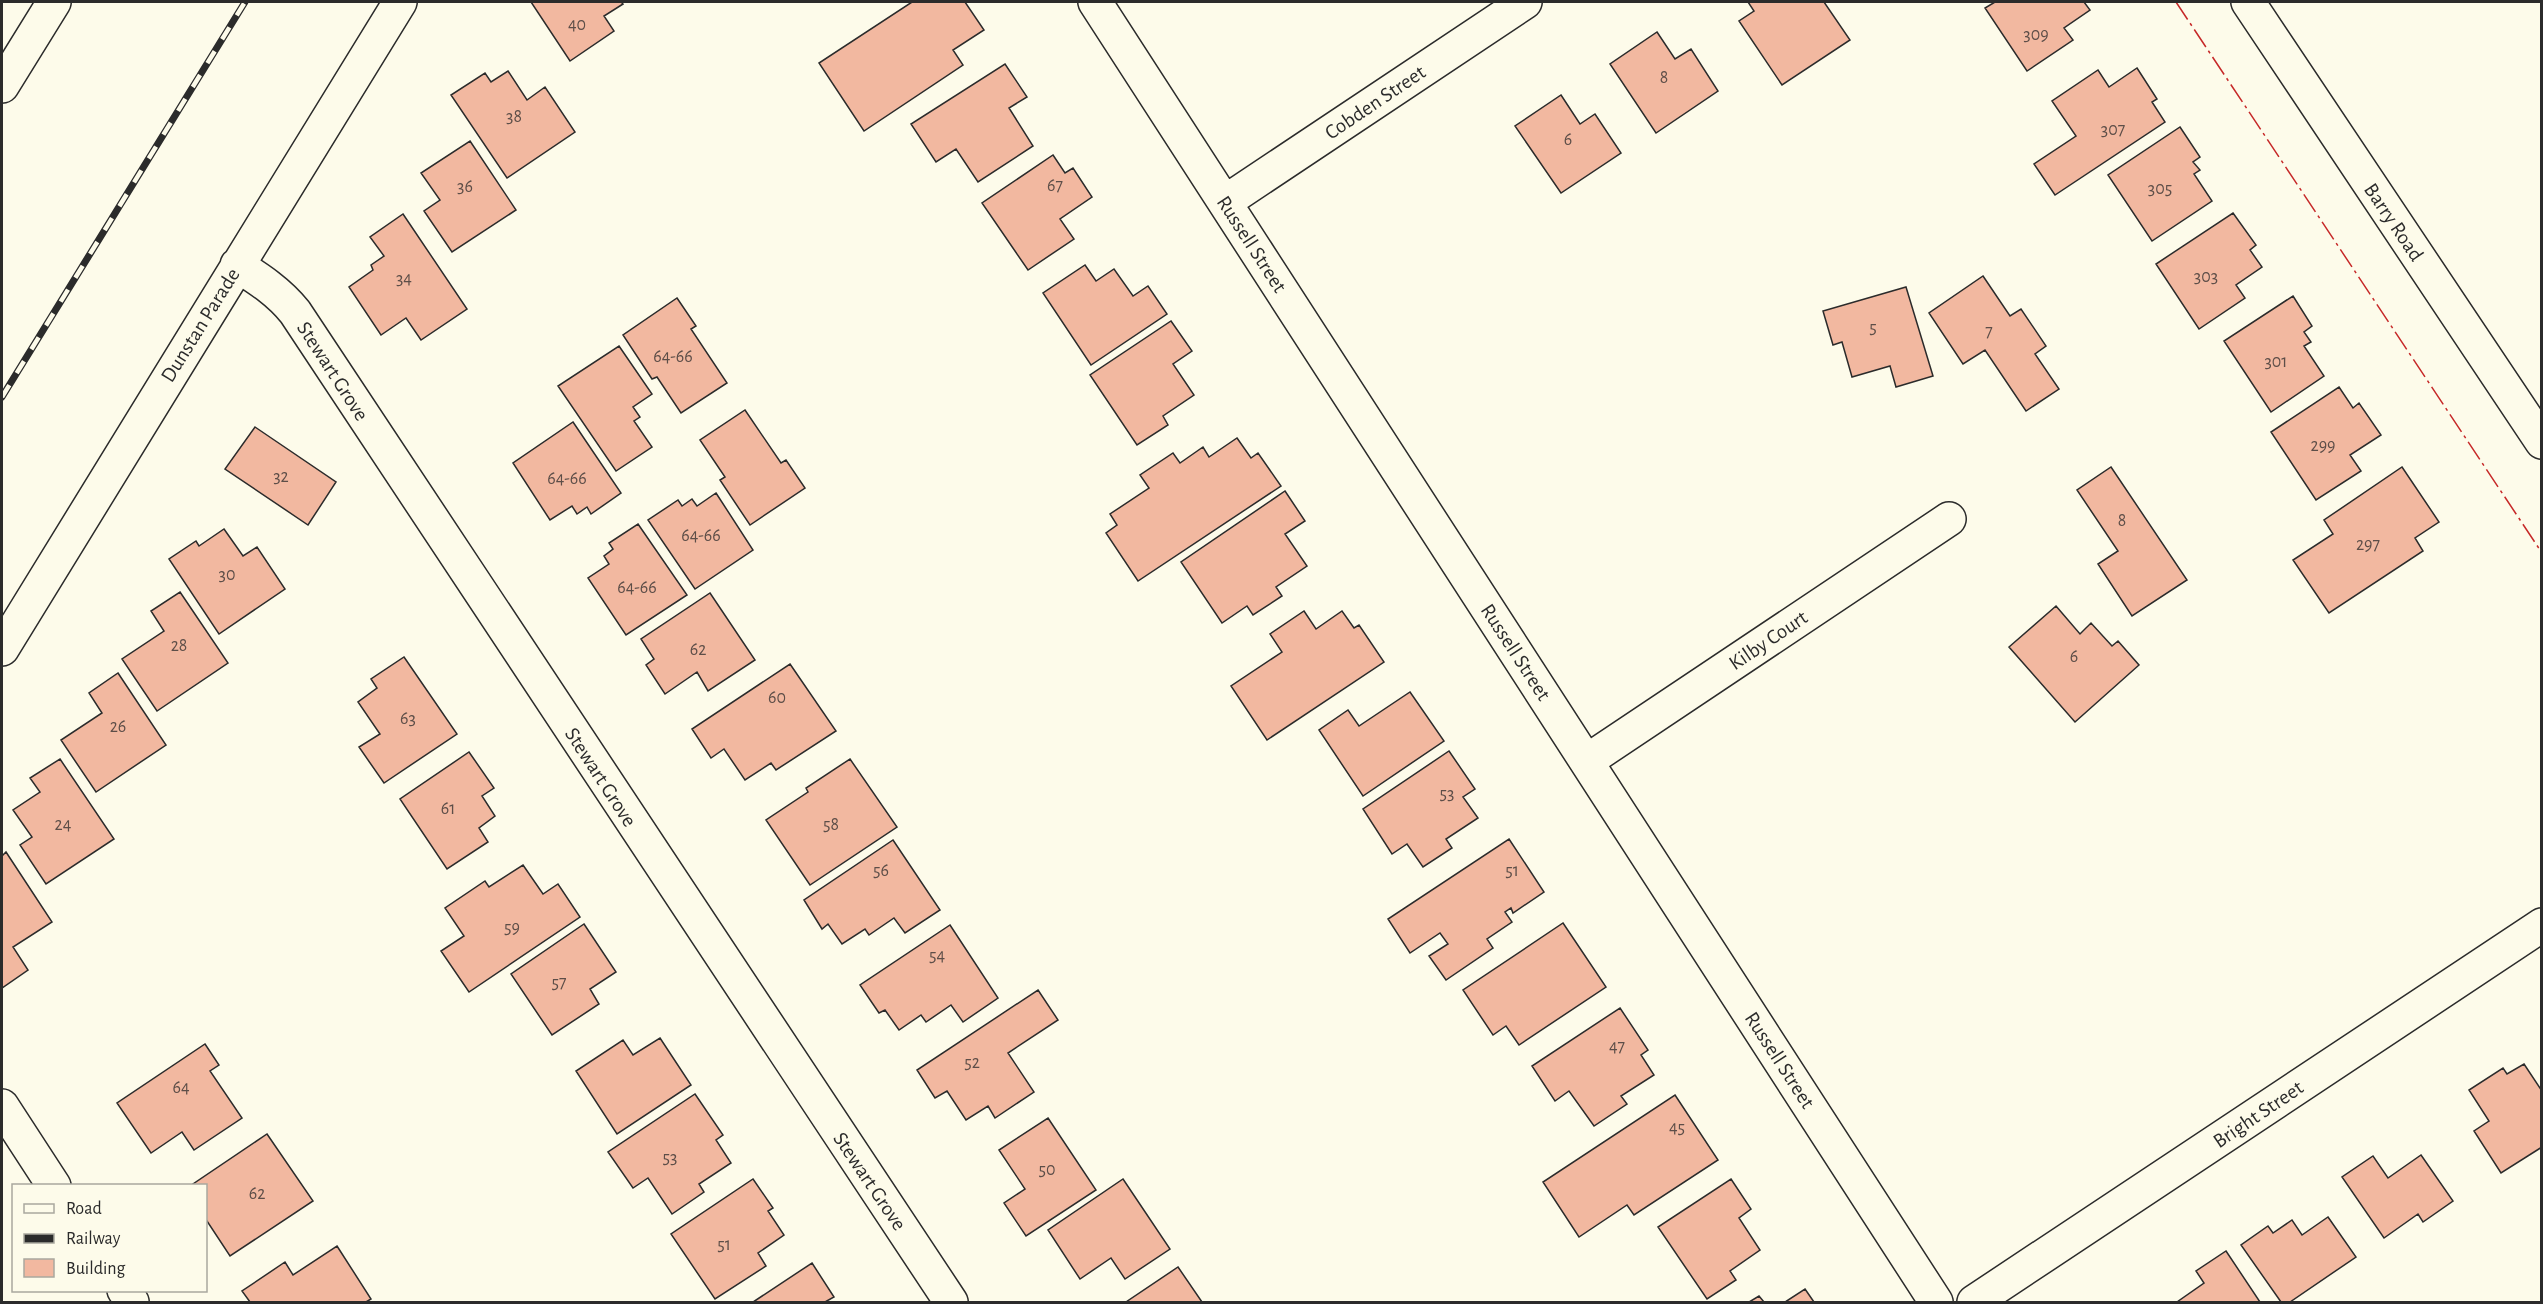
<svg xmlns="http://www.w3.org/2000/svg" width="2543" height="1304" font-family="'Alegreya Sans',sans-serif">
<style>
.building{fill:#f2b8a0;stroke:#2b2b2b;stroke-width:1.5}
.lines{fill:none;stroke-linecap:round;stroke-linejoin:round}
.street-casing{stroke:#2b2b2b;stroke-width:36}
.secondary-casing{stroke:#2b2b2b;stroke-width:36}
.street{stroke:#fdfbea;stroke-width:33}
.secondary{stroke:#fdfbea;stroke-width:33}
.rail-casing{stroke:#2b2b2b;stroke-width:7}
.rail{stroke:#fdfbea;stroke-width:4.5;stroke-dasharray:14;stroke-linecap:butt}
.power{stroke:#c62828;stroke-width:1.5;stroke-dasharray:21 4.5 3 4.5;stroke-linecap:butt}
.labels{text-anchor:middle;stroke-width:4.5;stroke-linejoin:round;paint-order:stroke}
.number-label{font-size:18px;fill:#5d4e48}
.street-label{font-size:21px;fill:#2b2b2b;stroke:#fdfbea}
</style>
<rect width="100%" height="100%" fill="#fdfbea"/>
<path class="building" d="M531,2H621L623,4L604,16L614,31L570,61Z
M912,2H965L984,30L953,50L963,65L864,131L819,63Z
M1748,2H1824L1850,40L1782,85L1739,21L1754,11Z
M1995,2H2084L2090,10L2064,28L2073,40L2027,71L1985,8Z
M1657,32L1675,59L1691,49L1718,91L1656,133L1610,64Z
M1005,64L1027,97L1009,108L1033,146L978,182L956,149L936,162L911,124Z
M2137,68L2157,99L2152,102L2165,122L2055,195L2034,164L2076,136L2052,101L2098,70L2109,87Z
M508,71L527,100L545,87L575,132L507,178L451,95L485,73L491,82Z
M1561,95L1580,124L1595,114L1621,153L1561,193L1515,126Z
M2180,127L2200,157L2193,162L2200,170L2194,174L2212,201L2152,241L2108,175Z
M470,141L516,210L452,252L424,211L440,200L421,173Z
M1053,155L1065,173L1073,168L1092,197L1060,219L1074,239L1028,270L982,203Z
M2233,213L2256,245L2250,250L2262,267L2236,285L2245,298L2199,329L2156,264Z
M403,214L467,309L421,340L406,318L381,335L349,287L373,270L371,265L384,256L370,237Z
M1085,265L1096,281L1114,269L1133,296L1148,286L1167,314L1091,365L1043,293Z
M1983,276L2010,316L2021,309L2046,346L2035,354L2059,389L2026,411L1985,350L1963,364L1929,313Z
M1906,287L1933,376L1896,387L1890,366L1852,377L1842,342L1833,345L1823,311Z
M2293,296L2312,326L2304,332L2311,342L2304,346L2324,376L2271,412L2224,341Z
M677,298L696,326L691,329L727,383L681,413L657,377L652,379L623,335Z
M1171,321L1192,351L1173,364L1194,395L1163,416L1168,425L1137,445L1090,375Z
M619,346L652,394L633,407L640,417L634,421L652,447L616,471L558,386Z
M2339,387L2353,408L2359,403L2381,435L2350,455L2361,471L2316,500L2271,432Z
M745,410L781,463L786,460L805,488L750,525L720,480L725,477L700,440Z
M573,422L621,493L591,514L587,507L577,514L572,506L550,520L513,463Z
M255,427L336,482L308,525L225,469Z
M1237,438L1251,458L1258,453L1281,486L1138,581L1106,533L1117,525L1110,514L1149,488L1140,475L1173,453L1180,463L1203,447L1209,457Z
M2111,467L2187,580L2132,616L2098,564L2118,551L2077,490Z
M2402,467L2439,522L2415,538L2423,551L2329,613L2293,560L2333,534L2324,520Z
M1285,491L1305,521L1285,534L1307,566L1276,587L1282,596L1253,615L1247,606L1222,623L1181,562Z
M716,493L753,550L695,589L648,520L678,500L682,506L692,499L697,506Z
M638,524L687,595L626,635L588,578L609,564L604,556L613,549L609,543Z
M224,529L243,556L257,547L285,589L219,634L169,559L196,541L199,546Z
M180,592L228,663L157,711L122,659L164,631L151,611Z
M710,593L755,660L708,691L697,672L665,694L646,665L654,659L641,639Z
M2056,606L2080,634L2091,623L2112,646L2118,641L2139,665L2075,722L2009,647Z
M1304,611L1316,629L1342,611L1354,628L1359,625L1384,662L1267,740L1231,686L1282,652L1270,634Z
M404,657L457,734L384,783L359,747L380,734L358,702L377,688L371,679Z
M790,664L836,731L776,770L771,763L745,780L724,749L711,758L692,729Z
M118,673L166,745L96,792L61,740L102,713L89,693Z
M1410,692L1444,741L1363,796L1319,730L1348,710L1359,726Z
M1449,751L1475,789L1463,797L1478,818L1446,839L1452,848L1423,867L1407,844L1392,854L1363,809Z
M469,752L494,788L482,796L495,816L479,828L488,842L447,869L400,799Z
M60,759L114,839L46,884L20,845L32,837L13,810L40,792L30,778Z
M850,759L897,827L810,885L766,820L808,792L806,788Z
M1509,839L1544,892L1513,913L1511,908L1505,912L1512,922L1487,939L1493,948L1446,980L1429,956L1448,944L1440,933L1410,953L1388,919Z
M893,840L940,910L905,933L894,918L869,935L865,929L842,944L828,924L822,929L804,900Z
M6,852L52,922L13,947L28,970L2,988V856Z
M523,865L543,894L558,884L580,917L469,992L441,951L464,936L445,908L485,881L489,887Z
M1563,923L1606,987L1519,1045L1506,1026L1493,1035L1463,990Z
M584,924L616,972L590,989L599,1004L552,1035L511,974Z
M950,925L998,998L963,1022L951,1005L926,1022L921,1015L899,1030L885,1010L879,1013L860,985Z
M1038,990L1058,1020L1008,1053L1034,1092L995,1118L988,1106L966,1120L947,1091L935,1098L917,1070Z
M1620,1008L1648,1050L1641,1055L1654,1075L1621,1096L1627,1104L1594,1126L1569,1091L1555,1101L1532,1066Z
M660,1038L691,1085L617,1134L576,1071L623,1040L633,1055Z
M205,1044L219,1065L210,1071L242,1118L194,1150L182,1132L151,1153L117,1103Z
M2524,1064L2542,1091V1147L2501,1173L2474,1131L2489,1121L2469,1090L2503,1068L2507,1074Z
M695,1094L723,1135L716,1140L731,1163L699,1184L704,1192L672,1214L648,1178L633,1188L608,1152Z
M1675,1095L1718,1160L1634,1215L1627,1205L1579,1237L1543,1182Z
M1048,1118L1096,1190L1026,1236L1004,1203L1025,1189L999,1150Z
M267,1134L313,1201L230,1256L207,1221L206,1223V1186H190Z
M2421,1155L2453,1201L2423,1222L2418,1214L2384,1238L2342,1177L2373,1156L2388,1178Z
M753,1179L773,1208L768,1211L784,1235L758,1253L766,1266L715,1299L671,1234Z
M1123,1179L1170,1249L1125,1279L1111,1258L1080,1279L1048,1230Z
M1731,1179L1751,1209L1739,1218L1760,1250L1730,1271L1736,1280L1707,1299L1658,1227Z
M2328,1217L2356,1257L2290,1302H2281L2241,1245L2268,1226L2273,1233L2292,1220L2302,1235Z
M337,1246L371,1299L366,1302H250L242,1291L285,1262L293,1275Z
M2226,1251L2260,1302H2177L2204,1283L2196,1271Z
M812,1263L834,1297L825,1302H753Z
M1178,1267L1202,1302H1126Z
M1805,1289L1814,1302H1785Z
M1759,1296L1764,1302H1749Z"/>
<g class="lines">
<defs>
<path id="street" d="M1095,2L1936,1302
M2,86L54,2
M1225,202L1525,2
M237,265C259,279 279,292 295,312L951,1302
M2,649L400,2
M1587,761L1949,519
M2,1106L54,1186
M124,1290L132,1302
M1974,1302L2542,925"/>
<path id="secondary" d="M2248,2L2542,442"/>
</defs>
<use href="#street" class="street-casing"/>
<use href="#secondary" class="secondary-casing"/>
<use href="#street" class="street"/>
<use href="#secondary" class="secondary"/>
<defs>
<path id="rail" d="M2,397L245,2"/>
</defs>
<use href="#rail" class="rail-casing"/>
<use href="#rail" class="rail"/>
<path class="power" d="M2176,2L2542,553"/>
</g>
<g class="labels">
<g class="number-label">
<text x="577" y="30">40</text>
<text x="2036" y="40">309</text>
<text x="1664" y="83">8</text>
<text x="514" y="122">38</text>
<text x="2113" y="135">307</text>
<text x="1568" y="145">6</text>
<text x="1055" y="191">67</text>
<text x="465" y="192">36</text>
<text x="2160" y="194">305</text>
<text x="2206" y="282">303</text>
<text x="404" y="284">34</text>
<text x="1873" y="333">5</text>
<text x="1989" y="337">7</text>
<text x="673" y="362">64-66</text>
<text x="2276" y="367">301</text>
<text x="2323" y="451">299</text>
<text x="281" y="482">32</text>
<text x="567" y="484">64-66</text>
<text x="2122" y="526">8</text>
<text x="701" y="541">64-66</text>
<text x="2368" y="550">297</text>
<text x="227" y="580">30</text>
<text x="637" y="593">64-66</text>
<text x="179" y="651">28</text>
<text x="698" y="655">62</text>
<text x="2074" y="662">6</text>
<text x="777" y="703">60</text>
<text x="408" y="724">63</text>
<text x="118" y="732">26</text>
<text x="1447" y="799">53</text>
<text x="448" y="814">61</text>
<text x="63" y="830">24</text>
<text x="831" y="830">58</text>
<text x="881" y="876">56</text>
<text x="1512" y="876">51</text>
<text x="512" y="933">59</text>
<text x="937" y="961">54</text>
<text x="559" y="988">57</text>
<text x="1617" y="1052">47</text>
<text x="972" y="1068">52</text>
<text x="181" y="1093">64</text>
<text x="1677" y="1133">45</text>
<text x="670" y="1163">53</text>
<text x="1047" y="1175">50</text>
<text x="257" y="1199">62</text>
<text x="724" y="1250">51</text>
</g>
<g class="street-label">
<text transform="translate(1375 102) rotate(-34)" y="7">Cobden Street</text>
<text transform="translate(2394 222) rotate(56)" y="7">Barry Road</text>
<text transform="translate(1252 244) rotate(57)" y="7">Russell Street</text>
<text transform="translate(200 325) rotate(-58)" y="7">Dunstan Parade</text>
<text transform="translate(333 371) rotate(57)" y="7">Stewart Grove</text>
<text transform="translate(1768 640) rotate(-34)" y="7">Kilby Court</text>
<text transform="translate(1516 652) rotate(57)" y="7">Russell Street</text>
<text transform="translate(601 777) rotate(57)" y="7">Stewart Grove</text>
<text transform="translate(1780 1060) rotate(57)" y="7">Russell Street</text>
<text transform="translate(2258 1114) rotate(-34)" y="7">Bright Street</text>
<text transform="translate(870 1181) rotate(56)" y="7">Stewart Grove</text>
</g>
</g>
<rect width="2543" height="1304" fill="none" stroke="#2b2b2b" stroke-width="6"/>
<rect x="12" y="1184" width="195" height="108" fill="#fdfbea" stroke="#a9a89e" stroke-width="1.5"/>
<rect x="24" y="1204" width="30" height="9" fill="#fdfbea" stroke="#a9a89e" stroke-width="1.5"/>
<text x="66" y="1214" font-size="18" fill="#2b2b2b">Road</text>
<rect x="24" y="1234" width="30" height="9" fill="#2b2b2b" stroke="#a9a89e" stroke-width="1.5"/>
<text x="66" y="1244" font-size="18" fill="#2b2b2b">Railway</text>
<rect x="24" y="1259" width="30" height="18" fill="#f2b8a0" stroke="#a9a89e" stroke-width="1.5"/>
<text x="66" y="1274" font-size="18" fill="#2b2b2b">Building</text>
</svg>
